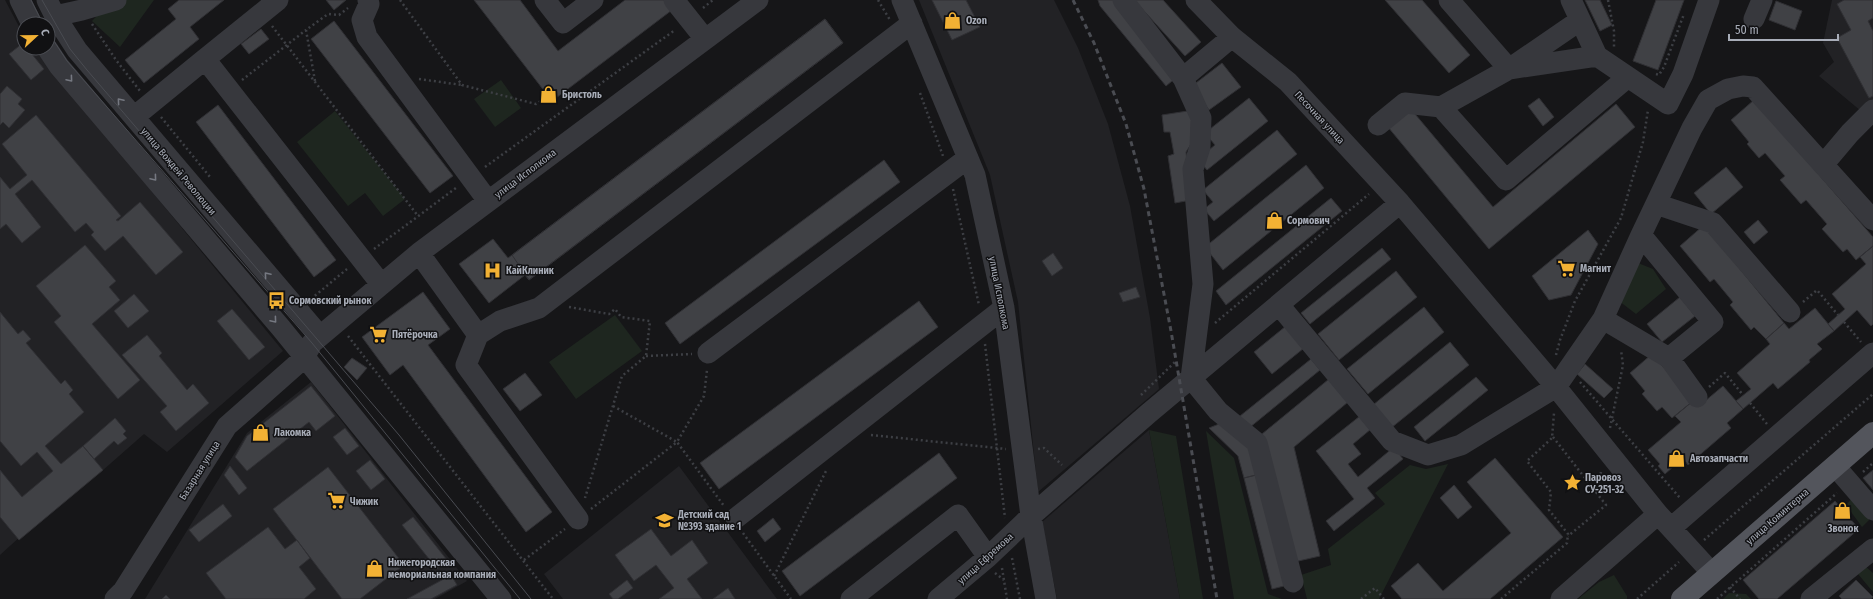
<svg xmlns="http://www.w3.org/2000/svg" width="1873" height="599" font-family="'Fira Sans Condensed',sans-serif">
<style>
.built{fill:#222225}
.green{fill:#1e261f}
.building{fill:#404145;stroke:#303034}
.lines{fill:none;stroke-linecap:round;stroke-linejoin:round}
.path{stroke:#3d3f44;stroke-width:2.5;stroke-dasharray:2 3;stroke-linecap:butt}
.minor{stroke:#37383d;stroke-width:21}
.major{stroke:#53555c;stroke-width:22}
.tram{stroke:#4a4c52;stroke-width:1}
.rail{stroke:#4a4c52;stroke-width:3;stroke-dasharray:5 4;stroke-linecap:butt}
.oneway{stroke:#757881}
.labels{text-anchor:middle;stroke-width:3;stroke-linejoin:round;paint-order:stroke}
.poi-label{font-size:10px;font-weight:bold;fill:#a8adb8;stroke:#111113;text-anchor:start}
.street-label{font-size:10px;fill:#a8adb8;stroke:#111113}
</style>
<rect width="100%" height="100%" fill="#161618"/>
<path class="built" d="M0,0H5L24,36V48H34L283,351L167,452L144,434L102,471L87,476L0,555Z
M919,0H1054L1078,48L1108,124L1130,206L1150,318L1159,389L1038,492L1018,302L990,175Z
M1832,0H1873V121L1819,76L1834,62L1823,43Z
M311,382L467,581L435,599H145L247,433Z
M1149,430L1180,599H1057L1042,522Z
M679,466L777,599H563L544,574Z"/>
<path class="green" d="M112,0H154L120,47L92,21Z
M501,80L521,108L495,127L474,99Z
M335,111L405,199L383,216L365,193L348,206L297,142Z
M1638,263L1653,269L1666,289L1636,314L1619,301Z
M615,315L642,351L576,399L549,362Z
M1149,430L1176,436L1203,599H1180Z
M1206,431L1234,458L1268,594L1282,599H1234Z
M1448,464L1379,599H1307L1301,575L1331,565L1328,549L1385,504L1375,493L1410,465L1426,469Z
M1862,481L1873,495L1869,520L1862,527L1846,505L1860,489Z
M1855,557L1873,573V592L1858,574Z
M1614,575L1627,596V599H1578L1599,582Z
M1729,593L1746,594L1751,599H1723Z"/>
<path class="building" d="M179,0H224L190,27L199,39L144,83L125,60L176,19L168,9Z
M326,0H346L334,10Z
M474,0H520L558,51L625,0H664L672,10L552,101Z
M932,0H966L980,27L952,40Z
M1098,0H1114L1178,76L1166,86L1100,6Z
M1134,0H1163L1201,42L1185,56Z
M1385,0H1422L1470,55L1449,73Z
M1585,0H1600L1612,25L1600,31Z
M1656,0H1684L1658,70L1633,61Z
M1844,0H1873V18L1868,21L1873,31V96L1869,98L1837,38L1851,30L1837,4Z
M1776,1L1802,11L1795,30L1769,20Z
M825,19L843,43L529,280L512,255Z
M825,19L843,43L529,280L525,275L489,303L459,264L493,239L508,258Z
M334,21L453,176L430,193L311,39Z
M261,29L269,39L249,54L241,44Z
M23,43L24,48H27L44,69L31,80L9,54Z
M1222,63L1241,87L1209,110L1192,86Z
M7,86L22,99L18,104L25,110L9,128L3,122L0,125V94Z
M1249,98L1268,121L1207,170L1198,159L1215,145L1205,133Z
M1539,98L1554,117L1543,126L1528,106Z
M1754,100L1873,237V246L1856,260L1847,249L1843,252L1822,229L1827,224L1806,200L1801,204L1780,180L1785,176L1765,153L1759,158L1747,144L1749,142L1731,120Z
M1616,104L1635,127L1489,249L1388,127L1410,108L1493,207Z
M218,105L336,260L314,277L196,122Z
M1194,110L1193,141L1186,152L1191,200L1175,203L1168,156L1174,154L1170,132H1164L1162,115Z
M36,115L121,216L116,220L118,221L140,202L183,252L156,275L123,236L105,251L91,235L94,232L86,223L75,232L32,180L15,194L41,227L22,243L6,224L0,229V177L10,189L27,175L2,144Z
M1277,130L1297,154L1214,221L1204,209L1213,202L1203,190Z
M884,160L900,182L680,344L665,323Z
M1306,165L1324,188L1223,270L1205,247Z
M1726,167L1743,187L1711,214L1694,193Z
M1331,198L1342,211L1226,305L1216,291Z
M1758,220L1768,232L1754,244L1744,232Z
M1704,225L1784,323L1766,339L1754,327L1751,330L1730,305L1733,302L1714,279L1710,282L1680,246Z
M1588,230L1598,244L1571,295L1549,300L1532,276Z
M85,245L116,281L109,287L120,300L92,324L140,380L118,399L54,322L61,316L36,286Z
M1873,246V324L1871,326L1857,310L1834,331L1828,324L1845,309L1832,294L1866,264L1860,257Z
M1382,248L1391,259L1310,324L1301,313Z
M1053,253L1063,268L1052,276L1042,261Z
M1396,271L1417,297L1339,360L1318,334Z
M1136,287L1140,297L1123,302L1119,293Z
M423,292L450,329L428,345L552,512L526,532L403,365L390,375L362,337Z
M134,294L149,311L128,328L114,311Z
M1680,297L1695,316L1662,342L1647,324Z
M919,301L938,327L719,489L700,463Z
M1424,307L1444,332L1368,394L1347,369Z
M1815,308L1834,331L1817,344L1822,349L1809,360L1810,362L1778,389L1773,383L1743,409L1736,401L1751,389L1737,373L1770,344L1766,339L1784,323L1789,329Z
M232,309L265,347L249,360L217,321Z
M0,312L18,334L23,330L31,339L26,343L61,384L65,380L73,390L69,394L84,412L45,446L61,464L83,446L103,470L19,540L0,517V470L22,497L53,471L37,452L21,466L0,441Z
M1286,326L1304,348L1272,374L1254,352Z
M147,335L162,353L159,356L187,390L193,384L209,403L176,431L160,412L167,406L122,355Z
M1450,342L1469,365L1391,428L1373,405Z
M1652,354L1693,401L1672,418L1662,407L1657,411L1642,394L1645,391L1630,373Z
M352,358L367,368L357,380L344,367Z
M1311,359L1320,370L1249,428L1240,416Z
M1585,364L1613,389L1604,398L1577,374Z
M525,373L542,395L520,411L503,389Z
M1476,377L1488,390L1425,441L1414,427Z
M1329,379L1348,402L1294,447L1320,556L1294,562L1262,434Z
M311,386L335,416L316,431L309,422L247,471L235,457L247,436Z
M1723,386L1743,409L1727,423L1731,428L1688,465L1683,458L1665,474L1658,466L1660,464L1648,450L1681,422L1675,416L1693,401L1698,407Z
M1360,416L1371,429L1353,444L1361,454L1348,464L1358,477L1394,447L1403,459L1367,488L1375,498L1334,531L1326,521L1354,499L1316,451Z
M115,418L126,431L123,434L127,438L118,445L114,441L94,459L83,446Z
M1224,422L1253,445L1260,474L1244,478L1238,456L1209,428Z
M345,428L359,446L347,455L333,437Z
M939,453L957,478L800,596L782,571Z
M1495,458L1563,537L1490,599H1402L1391,586L1418,563L1443,591L1511,533L1467,482Z
M370,460L385,479L371,490L356,471Z
M230,466L247,488L239,495L224,475Z
M328,467L404,565L360,599H342L273,509Z
M1873,470V490L1863,478Z
M1260,474L1288,585L1272,589L1244,478Z
M1454,485L1472,507L1458,519L1440,498Z
M1835,501L1859,529L1777,599H1759L1743,580Z
M223,504L232,516L199,542L189,530Z
M413,517L447,560L437,569L402,525Z
M773,518L781,529L765,542L757,531Z
M268,527L285,549L297,540L310,558L299,567L316,589L304,599H226L206,573Z
M651,529L671,556L692,540L708,563L687,579L702,599H659L674,588L656,565L634,581L615,555Z
M451,575L457,585L431,599H407Z
M627,580L633,588L618,599H613L609,594Z
M1856,580L1873,597L1871,599H1842L1839,596Z
M728,588L735,599H713Z
M166,595L170,599H162Z"/>
<g class="lines">
<path class="path" d="M400,0L462,85L536,104L547,97
M878,0L890,20
M1608,0L1614,31V47
M703,8L713,0
M92,24L116,60L140,91
M272,26L418,216
M1656,74L1659,75L1664,67L1684,14
M419,79L462,85
M242,80L306,30
M315,81L306,30L328,14L339,15L348,8
M920,93L943,156
M161,117L210,177
M485,167L675,30
M953,189L979,305
M374,249L456,188
M311,299L347,269
M1803,302L1817,290L1838,315
M569,307L609,314L615,309L621,317L650,321L646,356L622,376L585,498
M1844,322L1861,342
M1215,323L1369,194
M348,336L553,599
M985,344L1005,518
M1556,355L1560,340L1575,301L1621,218L1643,142L1648,110
M646,356L692,354
M1580,382L1680,498
M1709,387L1725,373L1743,395
M1141,395L1176,361
M1750,403L1767,424
M613,406L677,442L704,396L707,370
M1610,428L1623,365L1621,350
M871,435L1006,449
M1553,437L1606,505L1568,536
M1038,449L1044,448L1062,465
M1863,472L1873,463
M1596,493L1601,472
M591,509L677,442L724,506
M743,533L791,599
M1704,540L1873,394
M1012,558L1020,599
M524,560L565,529
M1002,568L1007,599
M995,573L1004,580
M774,576L827,469
M1730,587L1740,599
M1361,599L1375,588L1384,599
M1501,599L1567,543L1568,534L1549,510L1551,492L1527,461L1552,438L1554,413
M1637,599L1679,562
M1717,599L1837,493"/>
<path class="minor" d="M20,0L32,24
M47,0L55,16L77,50L320,336
M368,0L369,4L362,20L367,37L488,201
M545,0L563,23L593,0
M674,0L705,39
M902,0L975,175L1004,308L1031,516L1046,599
M1123,0L1183,78L1201,118L1200,147L1193,169L1203,284L1191,378L1218,411L1257,443L1293,582
M1196,0L1232,37L1288,82L1400,203
M1449,0L1509,69L1597,56
M1571,0L1597,56L1668,104L1683,74L1709,0
M55,16L82,10L116,0
M1754,19L1762,0
M47,48L59,66L281,328L501,599
M205,59L278,0
M1183,78L1232,37
M1441,107L1506,180L1628,77
M134,117L205,59L381,284
M1378,125L1405,103L1441,107L1509,69L1579,21
M1823,165L1850,133L1873,110
M1656,204L1713,223L1790,312
M419,253L478,335L500,321L539,308L912,23
M1279,305L1392,441L1428,455L1461,445L1556,387L1603,319L1641,235L1692,128L1708,100L1728,89L1743,86L1753,87L1873,220
M1603,319L1669,358L1713,322L1641,235
M478,335L466,365L578,519
M708,353L968,158
M1669,358L1697,397
M1835,466L1873,510
M736,518L1004,308
M1671,528L1873,353
M115,599L123,591L227,426L304,358L312,343L419,253L758,0
M851,599L958,515L988,557
M938,599L988,557L1031,516L1149,413L1400,203L1556,387L1658,514L1712,573
M1561,599L1658,514
M1811,599L1873,549"/>
<path class="major" d="M1682,599L1873,433"/>
<path class="tram" d="M31,0L43,24
M42,0L70,49L87,70L399,435L531,599
M48,32L67,61L312,343L520,599"/>
<path class="rail" d="M1073,0L1094,43L1126,124L1144,189L1171,331L1217,599"/>
</g>
<defs><path id="oneway-chevron" d="M-2-3.5L2.5 0L-2 3.5" fill="none" stroke-width="1.6" stroke-linecap="round" stroke-linejoin="round"/></defs>
<g class="oneway">
<use href="#oneway-chevron" transform="translate(70 79) rotate(50)"/>
<use href="#oneway-chevron" transform="translate(120 101) rotate(-130)"/>
<use href="#oneway-chevron" transform="translate(154 178) rotate(50)"/>
<use href="#oneway-chevron" transform="translate(267 275) rotate(-130)"/>
<use href="#oneway-chevron" transform="translate(274 320) rotate(50)"/>
</g>
<defs>
<symbol id="shop-bare" viewBox="-9 -9 18 18"><path d="M-5-2.5h2.3a2.7 3.5 0 0 1 5.4 0H5L5.5 6h-11ZM-1.5-2.5h3a1.5 2.3 0 0 0-3 0Z" fill="#f2b134" stroke="#111113" stroke-width="2.5" paint-order="stroke"/></symbol>
<symbol id="supermarket-bare" viewBox="-9 -9 18 18"><path d="M-6-5.5h2.5l.6 2H6L4.5 2H-2.5L-4.4-4H-6ZM-1.5 3.2a1.3 1.3 0 1 0 .1 0ZM3 3.2a1.3 1.3 0 1 0 .1 0Z" fill="#f2b134" stroke="#111113" stroke-width="2.5" paint-order="stroke"/></symbol>
<symbol id="hospital-bare" viewBox="-9 -9 18 18"><path d="M-5-5h3v3.5h4V-5h3V5h-3V1.5h-4V5h-3Z" fill="#f2b134" stroke="#111113" stroke-width="2.5" paint-order="stroke"/></symbol>
<symbol id="bus-bare" viewBox="-9 -9 18 18"><path d="M-5-6H5V4H4V6H2V4H-2V6H-4V4H-5ZM-3.5-4V0h7V-4ZM-3.5 1.2v1.5H-2V1.2ZM2 1.2v1.5H3.5V1.2Z" fill="#f2b134" stroke="#111113" stroke-width="2.5" paint-order="stroke"/></symbol>
<symbol id="sight-bare" viewBox="-9 -9 18 18"><path d="M0-6L1.8-2.2L6-1.7L2.9 1.2L3.7 5.4L0 3.3L-3.7 5.4L-2.9 1.2L-6-1.7L-1.8-2.2Z" fill="#f2b134" stroke="#111113" stroke-width="2.5" paint-order="stroke"/></symbol>
<symbol id="school-bare" viewBox="-9 -9 18 18"><path d="M0-5L7-2L0 1L-7-2ZM-4 1L0 2.5L4 1V4Q0 6-4 4Z" fill="#f2b134" stroke="#111113" stroke-width="2.5" paint-order="stroke"/></symbol>
</defs>
<g fill-rule="evenodd">
<use href="#shop-bare" x="940" y="8" width="25" height="25"/>
<use href="#shop-bare" x="536" y="82" width="25" height="25"/>
<use href="#shop-bare" x="1262" y="208" width="25" height="25"/>
<use href="#supermarket-bare" x="1554" y="256" width="25" height="25"/>
<use href="#hospital-bare" x="480" y="258" width="25" height="25"/>
<use href="#bus-bare" x="264" y="288" width="25" height="25"/>
<use href="#supermarket-bare" x="366" y="322" width="25" height="25"/>
<use href="#shop-bare" x="248" y="420" width="25" height="25"/>
<use href="#shop-bare" x="1664" y="446" width="25" height="25"/>
<use href="#sight-bare" x="1560" y="470" width="25" height="25"/>
<use href="#supermarket-bare" x="324" y="488" width="25" height="25"/>
<use href="#shop-bare" x="1830" y="498" width="25" height="25"/>
<use href="#school-bare" x="652" y="508" width="25" height="25"/>
<use href="#shop-bare" x="362" y="556" width="25" height="25"/>
</g>
<g class="labels">
<g class="poi-label">
<text x="966" y="24">Ozon</text>
<text x="562" y="98">Бристоль</text>
<text x="1287" y="224">Сормович</text>
<text x="1580" y="272">Магнит</text>
<text x="506" y="274">КайКлиник</text>
<text x="289" y="304">Сормовский рынок</text>
<text x="392" y="338">Пятёрочка</text>
<text x="274" y="436">Лакомка</text>
<text x="1690" y="462">Автозапчасти</text>
<text x="1585" y="481">Паровоз<tspan x="1585" dy="12">СУ-251-32</tspan></text>
<text x="350" y="505">Чижик</text>
<text x="678" y="518">Детский сад<tspan x="678" dy="12">№393 здание 1</tspan></text>
<text x="1843" y="532" text-anchor="middle">Звонок</text>
<text x="388" y="566">Нижегородская<tspan x="388" dy="12">мемориальная компания</tspan></text>
</g>
<g class="street-label">
<text transform="translate(1320 117) rotate(47)" y="4">Песочная улица</text>
<text transform="translate(179 171) rotate(50)" y="4">улица Вождей Революции</text>
<text transform="translate(525 173) rotate(-37)" y="4">улица Исполкома</text>
<text transform="translate(1000 293) rotate(79)" y="4">улица Исполкома</text>
<text transform="translate(199 470) rotate(-58)" y="4">Базарная улица</text>
<text transform="translate(1777 516) rotate(-41)" y="4">улица Коминтерна</text>
<text transform="translate(985 558) rotate(-42)" y="4">улица Ефремова</text>
</g>
</g>
<g transform="translate(36 36) rotate(68)"><circle r="19" fill="#111113" stroke="#4d4f55"/>
<path d="M0-3L7 15L0 10L-7 15Z" fill="#f2b134"/>
<text y="-6" font-size="11" font-weight="bold" text-anchor="middle" fill="#a8adb8">С</text>
</g>
<path d="M1729 34v6h109v-6" fill="none" stroke="#a8adb8" stroke-width="2"/>
<text x="1735" y="34" font-size="12" fill="#a8adb8" stroke="#111113" stroke-width="3" paint-order="stroke">50 m</text>
</svg>
